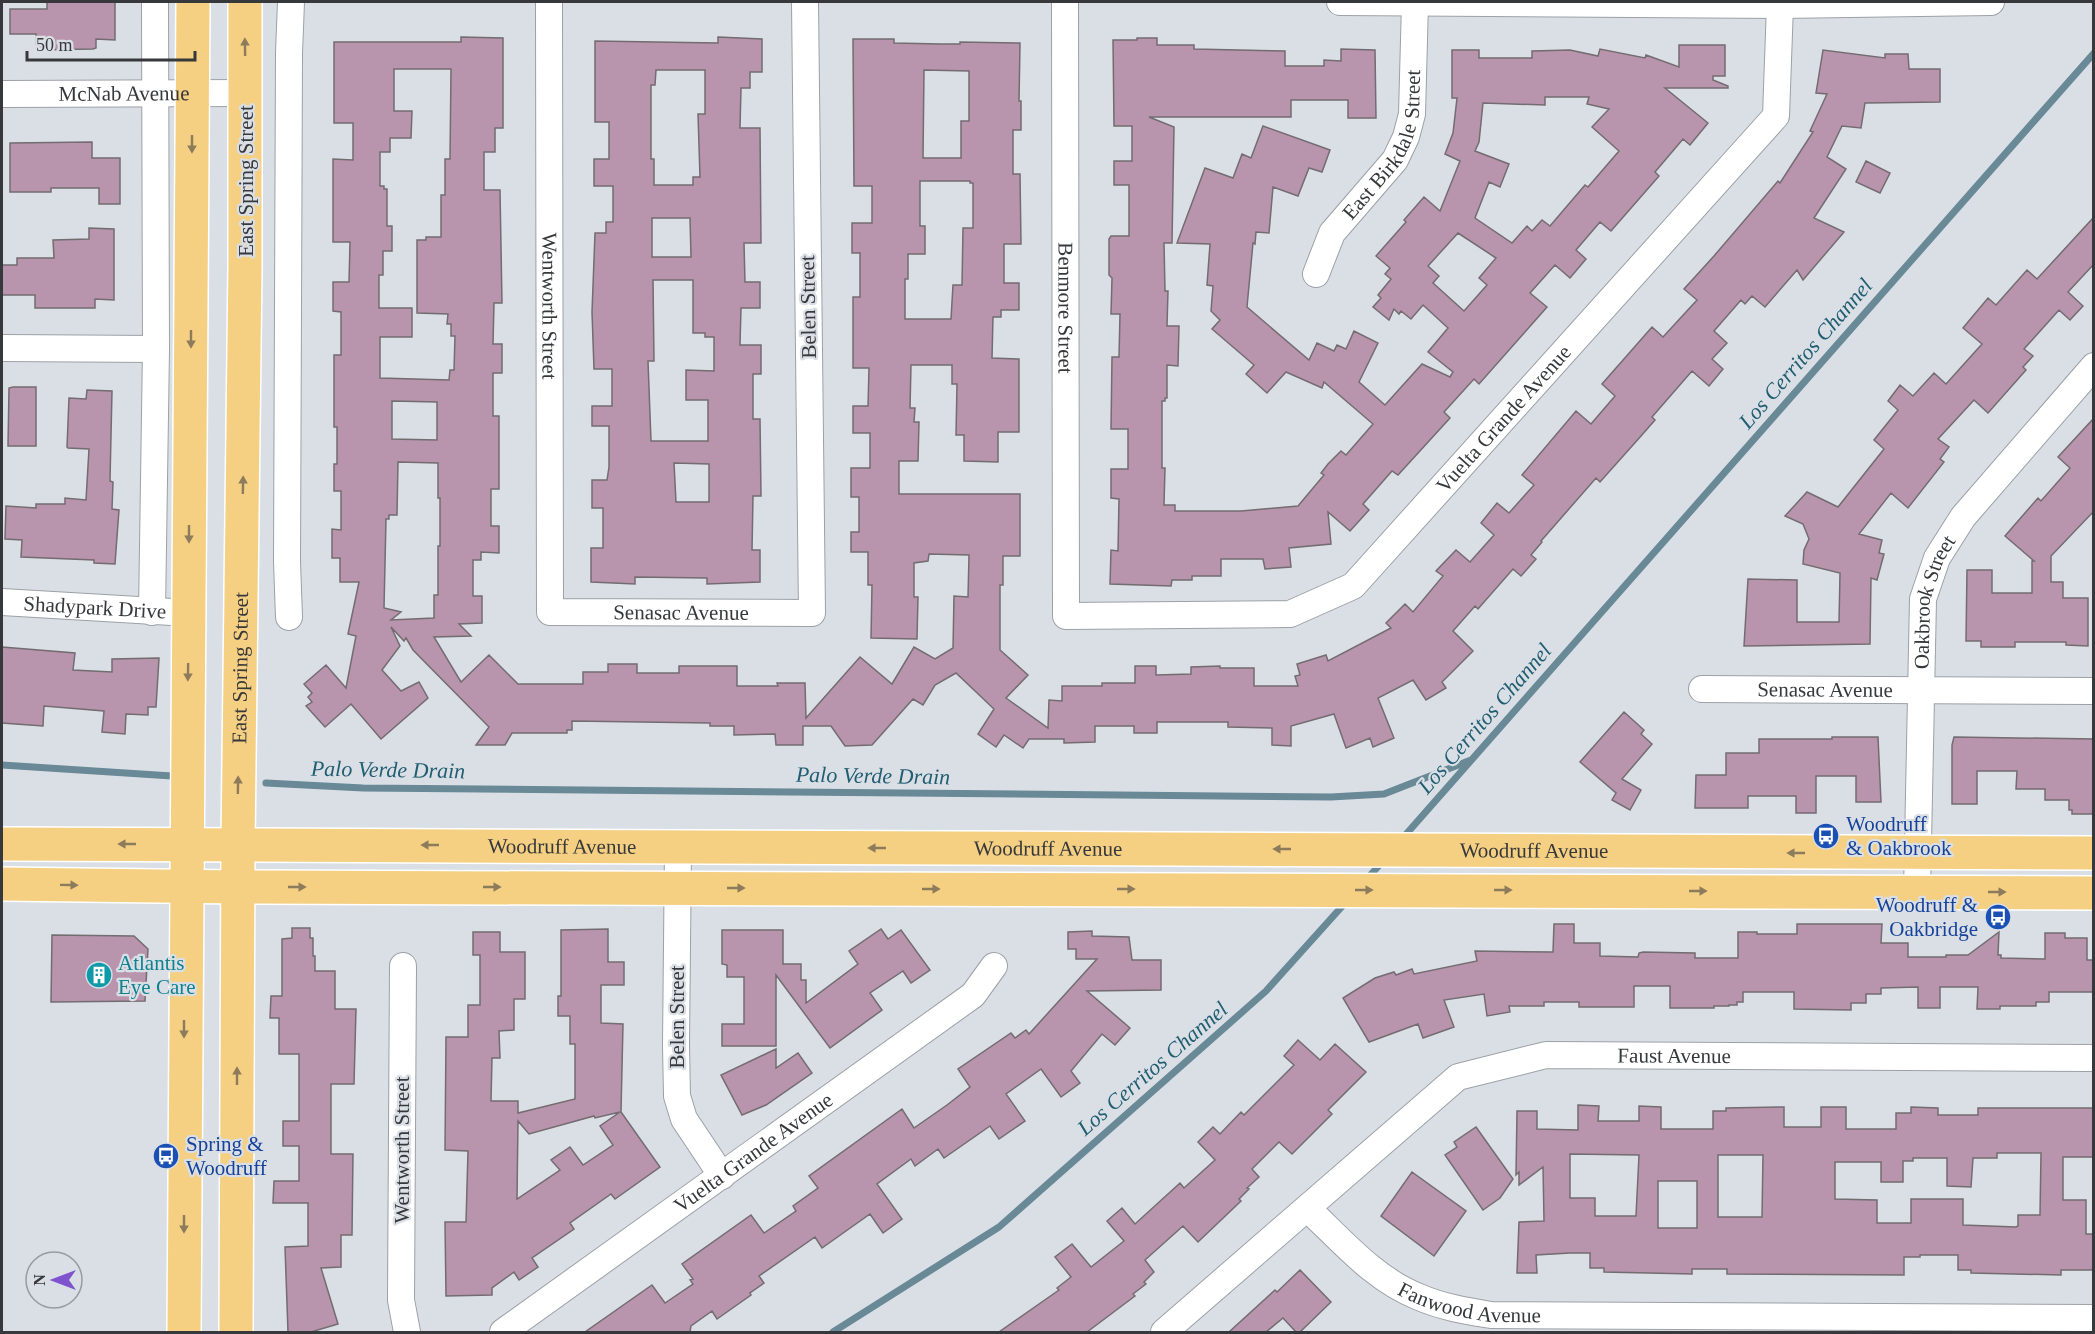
<svg xmlns="http://www.w3.org/2000/svg" width="2095" height="1334" font-family="Georgia,serif">
<style>
.lines{fill:none;stroke-linecap:round;stroke-linejoin:round}
.stream{stroke:#688995;stroke-width:7}
.building{fill:#b894ad;stroke:#736c70;stroke-width:1.5;fill-rule:evenodd}
.minor-casing{stroke:#9ca1a7;stroke-width:28}
.major-casing{stroke:#fff;stroke-width:36}
.minor{stroke:#fff;stroke-width:26}
.major{stroke:#f5cf82;stroke-width:33}
.oneway{fill:#8c7c5b}
.labels{text-anchor:middle;stroke-width:4.5;stroke-linejoin:round;paint-order:stroke}
.street-label{font-size:21px;fill:#36383b;stroke:#dadfe6}
.transit-label{font-size:21px;fill:#164399;stroke:#dadfe6;text-anchor:start}
.culture-label{font-size:21px;fill:#0d838f;stroke:#dadfe6;text-anchor:start}
.water-label{font-size:22px;font-style:italic;fill:#225e71;stroke:#dadfe6}
</style>
<rect width="100%" height="100%" fill="#dadfe6"/>
<g class="lines">
<path class="stream" d="M2,765L172,776
M266,783L363,788L1331,797L1384,794L1471,760
M1401,840L2094,53
M1365,881L1384,860
M833,1332L999,1227L1266,991L1346,902"/>
</g>
<path class="building" d="M47,2H115V40L96,39V48L93,49L36,50V34H10V9H47Z
M461,37L503,38V128H495V152H484V190H500L502,303H494L493,344H502V373H493V416H499V489H491V526H499V553L481,552V560H473V596H482V623L459,624L471,636L434,637L461,682L489,655L518,684H583V672H608V664H637V673H679V666H737V686H778L777,683H805L806,718L860,657L892,684L914,647L935,659L953,648L954,596L968,597L969,555L929,554L928,561L914,563V597H918L917,639L871,638L872,585H868V552H851V532H859V497H851V468H870V433H853V406H868L869,368H853V297H860V253H852V223H872V186H854L853,39H894V43L940,44H960V42L1020,43L1019,101H1021V130H1013V174H1020L1021,244H1004V283H1019V310H1001V317H993L992,358L1019,359V432H998V462L964,461V435H956L957,384H952V365H911L910,408H915L914,422H919L918,461H899V494H1020V556H1003V585H1000V650L1028,675L1006,698L1048,728L1049,700L1062,701V686H1102V683H1135V666H1156V675L1191,674V667L1220,666V668H1254V686H1298L1295,676L1300,675L1297,664L1326,655L1328,661L1391,628L1386,623L1405,604L1413,612L1443,576L1436,571L1456,550L1470,562L1494,535L1481,523L1497,503L1509,513L1534,485L1522,475L1576,411L1591,424L1615,396L1602,384L1652,327L1663,337L1697,300L1684,289L1714,256L1778,181L1780,183L1813,132L1810,131L1827,94L1816,93L1823,50L1885,58V54H1908L1909,69H1940V102L1865,103L1861,128L1842,126L1827,157L1846,169L1814,218L1844,232L1803,280L1797,270L1765,307L1752,296L1745,304L1741,300L1714,331L1727,343L1712,359L1723,369L1709,386L1692,371L1652,417L1655,420L1641,436L1600,482L1596,478L1541,541L1542,542L1531,555L1536,559L1521,576L1513,569L1478,609L1475,606L1453,631L1473,651L1442,682L1446,688L1426,700L1413,680L1378,698L1394,738L1373,747L1370,738L1346,748L1334,714L1291,726V746L1272,745V728L1228,727V722H1157V733H1134V726H1095V742L1064,743V739H1029L1023,748L1004,735L996,747L978,734L994,709L956,673L935,685L923,705L913,699L872,745L845,746L831,726H803V745H776L775,734L734,735V726H710V723L572,721V730H567V733H512L505,745H476L489,727L413,650L406,638L404,641L391,627L400,646L382,670L401,691L419,682L428,698L381,739L351,704L325,727L306,706L312,702L308,697L312,693L304,684L326,665L346,688L356,636L348,634L359,582H340V558H332V529L341,530V491H334V464H337V427H334V355H341V312L333,311V282H349L350,242H333V159L353,160V123H334V42H461ZM394,69H451L450,159H445V195H441V237H426V240H417V313L448,314L447,324H451V336H455L454,370H450L449,380L380,378V337H412V308H379V275H383V251H392V226H387V189H384V186H380V152H390V138H411L412,111H394ZM924,70L969,71V121H961V158H923ZM920,181H970V183H973V228H963L962,285H953L951,319H905V279H908V254H925V226H920ZM392,401L437,402V440L392,439ZM398,462L438,463V498H440V546H438V595H434V618L391,620L401,612L384,608L386,519H389V515H397Z
M718,37L762,39V72H750V88H741L740,128H760L761,243H744L745,282H760V308H741L740,345H761V374H753V419H760L761,496H753L752,550H760V582L707,584V578L635,577V584L591,582V548H603V508H592V480H607L609,467V426H592V406H612V369H594L592,312L595,233H606V222H613V186H594V159H609V122H595V41L718,43ZM656,70H705V114H698L700,177H693V185H654V159H651V85H655ZM652,218H690L691,257H652ZM653,280H693V333H705V337H714V371L686,370V400H708V441H651L648,361H654ZM674,463L709,464V502H676Z
M1137,38H1157V45H1194V49L1285,51V66H1324V60L1341,61V49L1375,50L1376,118H1348V100H1291V117H1149L1174,127L1172,243H1164L1165,291H1168L1167,326H1179L1178,366L1167,365V398H1165V401H1162V468H1165L1164,505H1175V511H1241L1298,506L1324,475L1321,473L1328,464L1341,451L1346,455L1373,424L1324,382L1322,388L1286,372L1267,393L1246,374L1254,365L1212,329L1220,320L1211,311L1213,286L1207,285L1210,244L1177,243L1205,168L1233,178L1242,154L1251,158L1263,126L1330,150L1322,172L1309,168L1298,196L1273,187L1269,233L1256,232L1255,244L1253,243L1247,307L1309,360L1317,343L1334,351L1337,345L1346,349L1354,331L1378,343L1359,382L1385,405L1422,364L1450,377L1453,372L1428,352L1448,328L1423,305L1411,319L1401,311L1399,314L1394,309L1389,320L1373,307L1381,298L1378,295L1391,279L1385,274L1390,268L1376,256L1406,222L1404,220L1424,197L1440,211L1460,161L1445,154L1453,133L1457,98H1452V50H1479V58H1532V51L1570,50L1598,56L1600,49L1645,58L1646,55L1679,67V45H1725V76H1713V80L1728,86V88H1665L1708,123L1690,145L1683,139L1655,172L1659,176L1611,231L1600,222L1576,250L1586,259L1570,278L1555,265L1530,293L1547,307L1479,384L1474,379L1444,412L1450,418L1398,475L1392,471L1363,504L1369,510L1350,531L1328,512L1331,544L1289,548L1291,567L1265,569L1263,559H1221V576H1192V580H1172L1171,586L1110,584L1111,550L1118,551L1119,499L1111,498V469H1128V429H1111L1112,357H1119L1120,314H1111L1112,278L1109,275V239L1111,236H1129V185H1114V161H1132V126H1114L1113,40H1137ZM1545,97H1589L1587,104L1609,109L1592,127L1619,151L1588,187L1585,185L1550,226L1542,220L1532,231L1527,226L1512,243L1475,218L1489,182L1500,187L1509,164L1475,151L1479,142L1483,103L1545,105ZM1458,233L1496,258L1479,278L1487,285L1464,311L1433,283L1439,276L1428,266Z
M92,142V158H120V204H99V188H51V192H10V143Z
M1866,161L1890,173L1880,193L1856,182Z
M2094,217V264L2068,292L2083,306L2070,320L2059,310L2024,349L2033,356L2023,367L2026,370L1988,413L1974,400L1938,439L1949,447L1940,459L1944,462L1908,508L1891,493L1859,534L1882,540L1879,553L1884,554L1877,580L1871,578L1870,644L1744,646L1748,579L1797,580V622H1839L1840,573L1803,564L1804,550L1809,539L1803,524L1785,516L1807,492L1838,507L1884,449L1874,440L1898,410L1888,401L1900,385L1913,396L1934,373L1946,384L1982,344L1963,328L1988,298L1996,305L2027,270L2037,279Z
M89,228L114,229V300L95,299V308H35V295H2V265H17V258H54L53,240L89,239Z
M13,387H36V446H8L9,388Z
M87,390L112,391L110,481L113,482L112,509L119,510L115,564L94,563V560L21,557L22,540L5,539L6,506L36,508V504H65V498L86,500L89,449L68,448L67,447L69,398L86,399Z
M2094,418V511L2051,556V582H2063V598H2088V646L2066,645V642H2015V647H1981V641H1966L1967,570H1992V593H2032V561H2034L2005,536L2038,498L2041,501L2070,468L2058,457Z
M2,647L75,653L73,670L112,672V659L159,658L156,707H148V715L126,714L125,734L102,732L104,711L44,706L43,726L2,723Z
M1624,712L1644,730L1641,734L1652,744L1622,779L1641,790L1630,810L1612,800L1616,793L1580,762Z
M1832,737H1878L1881,802H1856V776H1816V813H1796V796H1748V808H1695L1696,775H1726V753H1759V739H1832Z
M1954,737L2094,739L2093,814H2072V810H2069V800H2045V789H2016L2017,771H1977V804H1952V745Z
M1554,924H1574V943H1600V956L1638,957L1639,953L1643,952L1695,953V958H1738V932H1757V934H1797V924H1882L1881,943H1908V957H1946V955H1968L1999,932L1998,955H2001V958L2045,959V933H2065V938H2087V960H2094V992H2049V1002H2036V1006H2000V1009H1977L1978,987H1940V1008H1918V987L1881,988V994H1866V1003H1851V1010L1794,1009V992H1743V1002H1737V1005H1729V1006H1714V1008H1670V986H1634V1007H1579V1002H1544V1006H1509L1510,1012L1487,1016L1484,994L1444,1000L1454,1027L1423,1038L1418,1024L1369,1042L1343,998L1375,978L1394,972L1396,975L1412,969L1414,974L1477,961L1475,951L1553,952Z
M292,928H310V938H313V956H315V971H335V1009H356L354,1084H331V1154H353L352,1235H341V1267L321,1268L338,1324L311,1332H288L285,1247L308,1246V1203H273L274,1181H299V1146H283V1121H299V1054H279V1018H270L271,996H282V939L292,938Z
M608,929V962H624V985H601V1023L623,1024L621,1112L660,1167L615,1199L611,1194L570,1223L574,1229L532,1258L538,1267L519,1280L514,1272L492,1288V1295L446,1296L445,1222H466L468,1151L445,1150L446,1037H468V1005H480V955H473V932H500V952H525V999H514V1030L499,1031L500,1058H492L491,1101H518V1113L575,1099V1044H570V1016H558V996H561V930ZM620,1112L600,1126L613,1145L583,1165L570,1147L551,1160L560,1170L517,1199L518,1121L529,1134L594,1116L595,1118Z
M881,929L888,939L901,930L930,970L911,983L903,971L870,993L882,1010L830,1048L776,975V1046H722V1024H744V977H727V965L722,964V930H783V964H801V980H806V1003L858,964L849,951Z
M1092,931V936L1129,937L1132,960H1161V990L1087,991L1130,1028L1115,1045L1102,1034L1071,1071L1080,1083L1061,1097L1041,1069L1006,1094L1025,1121L999,1139L990,1126L944,1158L938,1149L915,1166L911,1159L877,1184L902,1219L883,1233L870,1214L822,1248L815,1237L759,1276L764,1283L750,1293L751,1295L717,1319L712,1311L691,1326L690,1332H585L652,1285L665,1303L693,1284L690,1280L693,1279L682,1264L751,1215L764,1233L796,1211L793,1206L818,1188L809,1176L902,1109L914,1128L947,1105L970,1087L958,1069L1011,1033L1015,1038L1026,1030L1029,1034L1097,959H1076V949H1068V932Z
M52,935L134,936L148,949L145,1001L51,1002Z
M1298,1040L1320,1060L1335,1044L1366,1072L1328,1110L1332,1114L1292,1154L1279,1142L1252,1169L1259,1177L1247,1188L1249,1189L1239,1199L1241,1201L1198,1242L1183,1226L1145,1260L1154,1272L1144,1282L1146,1284L1133,1294L1135,1296L1087,1332H999L1059,1290L1057,1288L1071,1277L1055,1257L1072,1244L1091,1267L1124,1241L1107,1221L1122,1208L1135,1224L1180,1183L1184,1188L1215,1160L1198,1142L1213,1127L1220,1134L1241,1112L1244,1115L1294,1065L1284,1056Z
M776,1049V1068L798,1053L812,1073L766,1105L742,1115L721,1075Z
M1578,1105L1599,1106L1598,1121H1639V1106L1661,1107V1129H1713V1111H1726V1108L1784,1107V1127H1821V1107H1846V1129H1896V1113H1911V1107L1938,1108V1115H1978V1108H2094V1157H2063V1200H2086V1234H2094V1270H2061V1275L1971,1273V1270H1958V1255H1920V1257H1904V1275L1727,1274V1269H1692V1274L1604,1272V1268H1590V1253H1570L1536,1255L1537,1273H1517L1519,1222L1544,1221L1543,1167L1519,1185V1172L1516,1175L1517,1111H1537V1129L1578,1130ZM1997,1153H2041L2040,1215H2018V1226L2016,1227L1963,1225V1199H1911V1223H1877V1200L1835,1199V1162H1881V1182H1903V1161H1913V1158H1947V1186L1971,1187L1973,1158H1997ZM1570,1154L1639,1155L1636,1216H1595V1198H1570ZM1718,1155H1763L1762,1217H1718ZM1658,1181H1697V1228H1658Z
M1476,1127L1513,1179L1500,1198L1483,1210L1445,1155L1457,1147L1454,1142Z
M1412,1172L1466,1211L1434,1256L1381,1216Z
M1300,1270L1331,1302L1300,1332H1296L1283,1318L1266,1332H1229L1275,1290L1277,1292Z"/>
<g class="lines">
<defs>
<g id="minor">
<path id="s1" d="M549,2L550,612L812,613L805,2"/>
<path id="s2" d="M1065,2L1066,616L1290,614L1353,586L1776,116L1780,5"/>
<path d="M1340,2L1780,5L1991,2"/>
<path id="s3" d="M2,94L246,93"/>
<path id="s4" d="M1316,274L1332,233L1395,160L1406,137L1412,114L1415,3"/>
<path d="M2,348L156,349"/>
<path id="s5" d="M2,602L189,613"/>
<path d="M152,612L156,349L155,2"/>
<path d="M289,617L287,562L289,53L291,2"/>
<path id="s6" d="M1702,689L2094,691"/>
<path d="M678,846L676,1045L677,1096L684,1119L722,1176"/>
<path id="s7" d="M1917,892L1923,599L1937,558L1963,517L2094,366"/>
<path d="M403,966L401,1300L407,1332"/>
<path id="s8" d="M1308,1209C1342,1241 1375,1280 1419,1297C1442,1307 1466,1311 1491,1315L2094,1318"/>
<path id="s9" d="M503,1332L973,995L994,966"/>
<path id="s10" d="M1164,1332L1458,1077L1546,1055L2094,1058"/>
</g>
<g id="major">
<path id="s11" d="M2,844L2094,853"/>
<path d="M2,884L238,887L2094,893"/>
<path d="M184,1332L193,2"/>
<path id="s12" d="M236,1332L238,844L245,265V2"/>
</g>
</defs>
<use href="#minor" class="minor-casing"/>
<use href="#major" class="major-casing"/>
<use href="#minor" class="minor"/>
<use href="#major" class="major"/>
</g>
<defs><path id="oneway-solid" d="M-6-.8H1V-3.2L6.5 0L1 3.2V.8H-6Z" transform="scale(1.5)"/></defs>
<g class="oneway">
<use href="#oneway-solid" transform="translate(245 47) rotate(-91)"/>
<use href="#oneway-solid" transform="translate(192 144) rotate(90)"/>
<use href="#oneway-solid" transform="translate(191 339) rotate(90)"/>
<use href="#oneway-solid" transform="translate(243 485) rotate(-89)"/>
<use href="#oneway-solid" transform="translate(189 534) rotate(90)"/>
<use href="#oneway-solid" transform="translate(188 672) rotate(91)"/>
<use href="#oneway-solid" transform="translate(238 785) rotate(-89)"/>
<use href="#oneway-solid" transform="translate(127 844) rotate(-180)"/>
<use href="#oneway-solid" transform="translate(430 845) rotate(-180)"/>
<use href="#oneway-solid" transform="translate(877 848) rotate(-180)"/>
<use href="#oneway-solid" transform="translate(1282 849) rotate(-180)"/>
<use href="#oneway-solid" transform="translate(1796 853) rotate(-180)"/>
<use href="#oneway-solid" transform="translate(69 885) rotate(1)"/>
<use href="#oneway-solid" transform="translate(297 887)"/>
<use href="#oneway-solid" transform="translate(492 887)"/>
<use href="#oneway-solid" transform="translate(736 888)"/>
<use href="#oneway-solid" transform="translate(931 889)"/>
<use href="#oneway-solid" transform="translate(1126 889)"/>
<use href="#oneway-solid" transform="translate(1364 890)"/>
<use href="#oneway-solid" transform="translate(1503 890)"/>
<use href="#oneway-solid" transform="translate(1698 891)"/>
<use href="#oneway-solid" transform="translate(1997 892)"/>
<use href="#oneway-solid" transform="translate(184 1029) rotate(90)"/>
<use href="#oneway-solid" transform="translate(237 1076) rotate(-90)"/>
<use href="#oneway-solid" transform="translate(184 1224) rotate(90)"/>
</g>
<defs>
<symbol id="bus-disc" viewBox="-11 -11 22 22"><circle r="9.5" fill="#1a4fb4" stroke="#dadfe6"/><path d="M-5-6H5V4H4V6H2V4H-2V6H-4V4H-5ZM-3.5-4V0h7V-4ZM-3.5 1.2v1.5H-2V1.2ZM2 1.2v1.5H3.5V1.2Z" fill="#fff"/></symbol>
<symbol id="building-disc" viewBox="-11 -11 22 22"><circle r="9.5" fill="#0f9aa8" stroke="#dadfe6"/><path d="M-4-6H4V6H1V3H-1V6H-4ZM-2.5-4.3h1.7v1.8h-1.7ZM.8-4.3h1.7v1.8H.8ZM-2.5-1h1.7V.8h-1.7ZM.8-1h1.7V.8H.8Z" fill="#fff"/></symbol>
</defs>
<g fill-rule="evenodd">
<use href="#bus-disc" x="1811" y="821" width="30" height="30"/>
<use href="#bus-disc" x="1983" y="902" width="30" height="30"/>
<use href="#building-disc" x="84" y="960" width="30" height="30"/>
<use href="#bus-disc" x="151" y="1141" width="30" height="30"/>
</g>
<g class="labels">
<g class="street-label">
<text dy="7" stroke="none"><textPath href="#s3" startOffset="122">McNab Avenue</textPath></text>
<text dy="7" stroke="none"><textPath href="#s4" startOffset="150">East Birkdale Street</textPath></text>
<text transform="translate(246 181) rotate(-90)" y="7">East Spring Street</text>
<text dy="7" stroke="none"><textPath href="#s1" startOffset="304">Wentworth Street</textPath></text>
<text transform="translate(808 307) rotate(-91)" y="7">Belen Street</text>
<text dy="7" stroke="none"><textPath href="#s2" startOffset="306">Benmore Street</textPath></text>
<text dy="7" stroke="none"><textPath href="#s2" startOffset="1132">Vuelta Grande Avenue</textPath></text>
<text dy="7" stroke="none"><textPath href="#s7" startOffset="292">Oakbrook Street</textPath></text>
<text dy="7" stroke="none"><textPath href="#s5" startOffset="93">Shadypark Drive</textPath></text>
<text dy="7" stroke="none"><textPath href="#s1" startOffset="741">Senasac Avenue</textPath></text>
<text dy="7" stroke="none"><textPath href="#s12" startOffset="664">East Spring Street</textPath></text>
<text dy="7" stroke="none"><textPath href="#s6" startOffset="123">Senasac Avenue</textPath></text>
<text dy="7" stroke="none"><textPath href="#s11" startOffset="560">Woodruff Avenue</textPath></text>
<text dy="7" stroke="none"><textPath href="#s11" startOffset="1046">Woodruff Avenue</textPath></text>
<text dy="7" stroke="none"><textPath href="#s11" startOffset="1532">Woodruff Avenue</textPath></text>
<text transform="translate(677 1017) rotate(-90)" y="7">Belen Street</text>
<text dy="7" stroke="none"><textPath href="#s10" startOffset="608">Faust Avenue</textPath></text>
<text transform="translate(402 1150) rotate(-90)" y="7">Wentworth Street</text>
<text dy="7" stroke="none"><textPath href="#s9" startOffset="308">Vuelta Grande Avenue</textPath></text>
<text dy="7" stroke="none"><textPath href="#s8" startOffset="194">Fanwood Avenue</textPath></text>
</g>
<g class="transit-label">
<text x="1846" y="831">Woodruff<tspan x="1846" dy="24">&amp; Oakbrook</tspan></text>
<text x="1978" y="912" text-anchor="end">Woodruff &amp;<tspan x="1978" dy="24">Oakbridge</tspan></text>
<text x="186" y="1151">Spring &amp;<tspan x="186" dy="24">Woodruff</tspan></text>
</g>
<g class="culture-label">
<text x="118" y="970">Atlantis<tspan x="118" dy="24">Eye Care</tspan></text>
</g>
<g class="water-label">
<text transform="translate(1805 353) rotate(-49)" y="8">Los Cerritos Channel</text>
<text transform="translate(1484 718) rotate(-49)" y="8">Los Cerritos Channel</text>
<text transform="translate(388 769) rotate(1)" y="8">Palo Verde Drain</text>
<text transform="translate(873 775) rotate(1)" y="8">Palo Verde Drain</text>
<text transform="translate(1152 1068) rotate(-41)" y="8">Los Cerritos Channel</text>
</g>
</g>
<rect width="2095" height="1334" fill="none" stroke="#36383b" stroke-width="6"/>
<g transform="translate(54 1280) rotate(270)"><circle r="28" fill="#dadfe6" stroke="#989ca2" stroke-width="1.5"/>
<path d="M0-4.5L10 22L0 15L-10 22Z" fill="#7f53cc"/>
<text y="-9" font-size="16" font-weight="bold" text-anchor="middle" fill="#36383b">N</text>
</g>
<path d="M27 51v9h168v-9" fill="none" stroke="#36383b" stroke-width="3"/>
<text x="36" y="51" font-size="18" fill="#36383b" stroke="#dadfe6" stroke-width="4.5" paint-order="stroke">50 m</text>
</svg>
